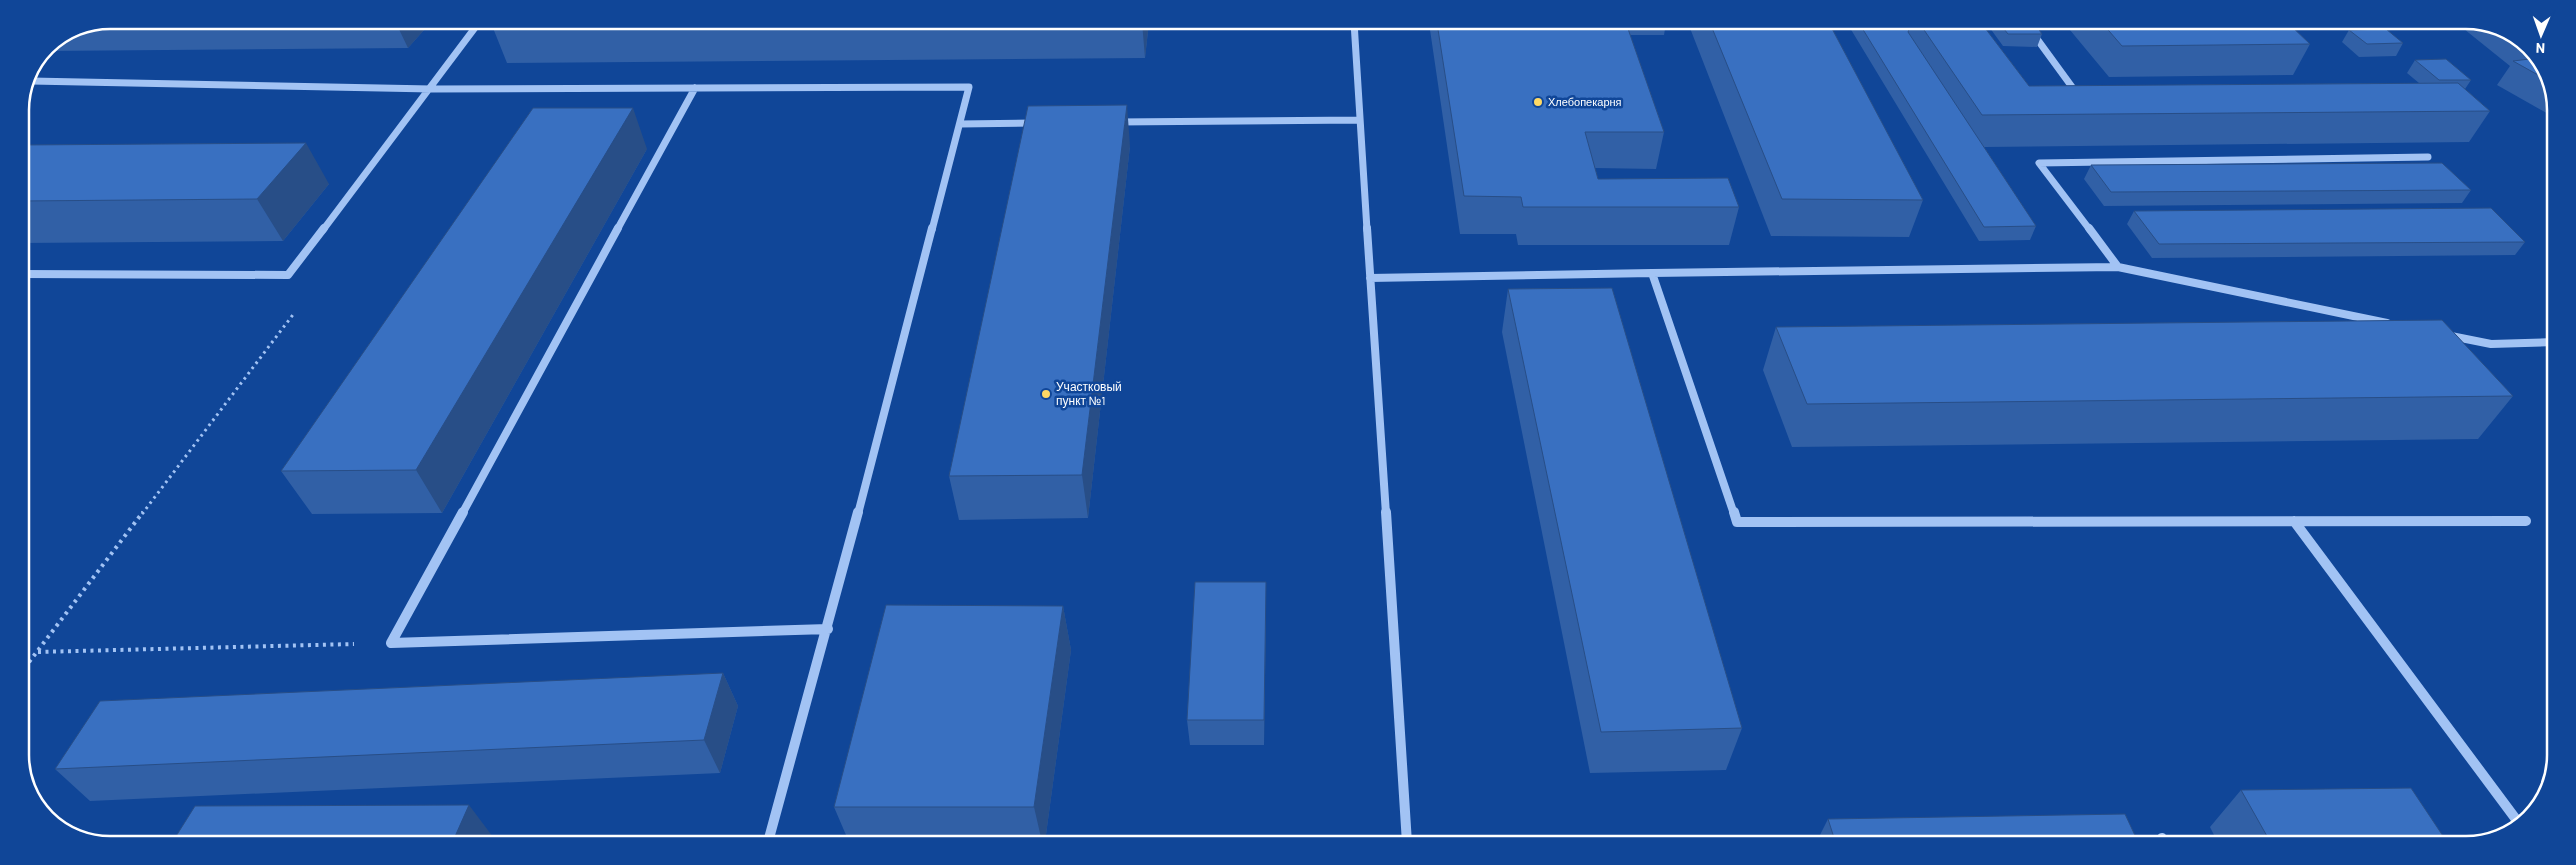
<svg xmlns="http://www.w3.org/2000/svg" width="2576" height="865" font-family="Barlow,sans-serif">
<style>
.lines{fill:none;stroke-linecap:round;stroke-linejoin:round}
.path-far1{stroke:#a2c3f4;stroke-width:3;stroke-dasharray:2.5 4;stroke-linecap:butt}
.path{stroke:#a2c3f4;stroke-width:4;stroke-dasharray:3 4.5;stroke-linecap:butt}
.minor-far2{stroke:#a2c3f4;stroke-width:7}
.minor-far1{stroke:#a2c3f4;stroke-width:8}
.minor{stroke:#a2c3f4;stroke-width:10}
.wall{fill:#3160a6}
.shaded-wall{fill:#284e87}
.building{fill:#3970c1;stroke:#284e87}
.poi-dot{fill:#ffd965;stroke:#104698;stroke-width:2}
.labels{text-anchor:middle;stroke-width:5;stroke-linejoin:round;paint-order:stroke}
.far-poi-label{font-size:11px;fill:#fff;stroke:#104698;text-anchor:start}
.poi-label{font-size:12px;fill:#fff;stroke:#104698;text-anchor:start}
.rim{fill:none;stroke:#fff;stroke-width:2.5}
</style>
<rect width="100%" height="100%" fill="#104698"/>
<g class="lines">
<path class="path-far1" d="M142,514L295,312"/>
<path class="path" d="M38,652L354,644
M20,674L143,512"/>
<path class="minor-far2" d="M1354,22L1367,230
M2032,32L2075,91
M31,81L431,89L969,87L932,230
M1117,122L1360,120
M960,124L1034,123
M323,230L480,21
M617,230L695,88
M2090,230L2039,163L2428,157"/>
<path class="minor-far1" d="M1367,228L1386,514
M2118,267L2387,323
M1652,273L2118,267L2089,228
M20,274L288,275L324,228
M1370,278L1652,273L1734,514
M2446,335L2491,344L2554,342
M462,514L618,228
M858,514L932,228"/>
<path class="minor" d="M463,512L391,643L828,629
M1386,512L1407,843
M1734,512L1737,522L2526,521
M2294,521L2521,826
M2162,838L2166,844
M768,842L858,512"/>
</g>
<path class="wall" d="M110,20L432,21L408,48L44,51L46,46L76,27Z
M493,21L1149,22L1145,58L507,63L491,23Z
M1429,23H1666L1664,35H1630L1664,132L1656,169L1595,168L1598,179L1739,207L1729,245H1518L1516,234H1460Z
M1688,23H1829L1923,200L1909,237L1771,236Z
M1847,23L1982,24L2029,86L2419,83L2407,73L2415,60L2471,80L2465,89L2490,111L2469,142L1984,147L2036,226L2030,240L1979,241Z
M1987,24H2035L2042,34L2037,47L2003,46Z
M2065,24H2289L2310,44L2293,75L2109,77Z
M2459,25H2495L2537,55L2556,103V114L2550,115L2497,85L2510,66Z
M2349,30L2403,43L2396,56L2359,57L2342,42Z
M20,145L329,184L283,241L20,243Z
M1130,146L1088,518L959,520L949,476Z
M647,149L442,513L312,514L281,471Z
M2091,165L2471,190L2462,203L2104,206L2084,179Z
M2134,211L2525,242L2515,255L2152,258L2127,224Z
M1508,289L1742,728L1726,770L1590,773L1502,332Z
M1776,327L2513,396L2478,439L1792,447L1763,370Z
M1266,582V607L1264,745H1190L1187,720Z
M1063,606L1071,650L1045,842H849L834,807Z
M723,673L738,706L720,773L90,801L55,769Z
M2241,790L2449,845H2219L2210,827Z
M1828,819L2139,844H1816V843Z"/>
<path class="shaded-wall" d="M395,21H432L408,48Z
M1142,22H1149L1145,58Z
M1127,105L1130,146L1088,518L1082,475Z
M2556,106V114L2550,115Z
M633,108L647,149L442,513L416,470Z
M306,143L329,184L283,241L257,199Z
M1266,582V607L1264,745V720Z
M1063,606L1071,650L1045,842H1042L1034,807Z
M723,673L738,706L720,773L704,740Z
M469,805L493,837L491,841H453Z"/>
<path class="building" d="M493,21H772L491,23Z
M1437,23H1626L1664,132H1585L1598,179L1728,178L1739,207H1523L1521,197L1464,196Z
M1710,23H1829L1923,200L1782,199Z
M1859,23L1911,24L1908,32L2036,226L1984,227Z
M1920,24H1982L2029,86L2458,83L2490,111L1982,115Z
M2000,24H2035L2042,34H2008Z
M2103,24H2289L2310,44L2122,46Z
M2386,29L2403,43L2367,44L2349,30Z
M2538,58L2547,80L2513,61Z
M2446,59L2471,80H2439L2415,60Z
M1127,105L1082,475L949,476L1028,106Z
M533,108H633L416,470L281,471Z
M306,143L257,199L20,201V145Z
M2442,163L2471,190L2111,192L2091,165Z
M2491,208L2525,242L2159,244L2134,211Z
M1612,288L1742,728L1601,732L1508,289Z
M2442,320L2513,396L1807,404L1776,327Z
M1195,582H1266L1264,720H1187Z
M886,605L1063,606L1034,807H834Z
M723,673L704,740L55,769L100,701Z
M2411,788L2449,845H2272L2241,790Z
M469,805L453,841H173L195,806Z
M2125,814L2139,844H1836L1828,819Z"/>
<g class="poi-dot">
<circle cx="1538" cy="102" r="5"/>
<circle cx="1046" cy="394" r="5"/>
</g>
<g class="labels">
<g class="far-poi-label">
<text x="1548" y="106">Хлебопекарня</text>
</g>
<g class="poi-label">
<text x="1056" y="391">Участковый<tspan x="1056" dy="14">пункт №1</tspan></text>
</g>
</g>
<path d="M0 0H2576V865H0ZM110 29H2466A81 81 0 0 1 2547 110V755A81 81 0 0 1 2466 836H110A81 81 0 0 1 29 755V110A81 81 0 0 1 110 29Z" fill="#104698" fill-rule="evenodd"/>
<path class="rim" d="M110 29H2466A81 81 0 0 1 2547 110V755A81 81 0 0 1 2466 836H110A81 81 0 0 1 29 755V110A81 81 0 0 1 110 29Z"/>
<g transform="translate(2541 35) rotate(182)" stroke="#104698" stroke-width="4" paint-order="stroke">
<path d="M0-4L9 19L0 12L-9 19Z" fill="#ffffff"/>
<text y="-8" font-size="14" font-weight="bold" text-anchor="middle" fill="#ffffff">N</text>
</g>
</svg>
